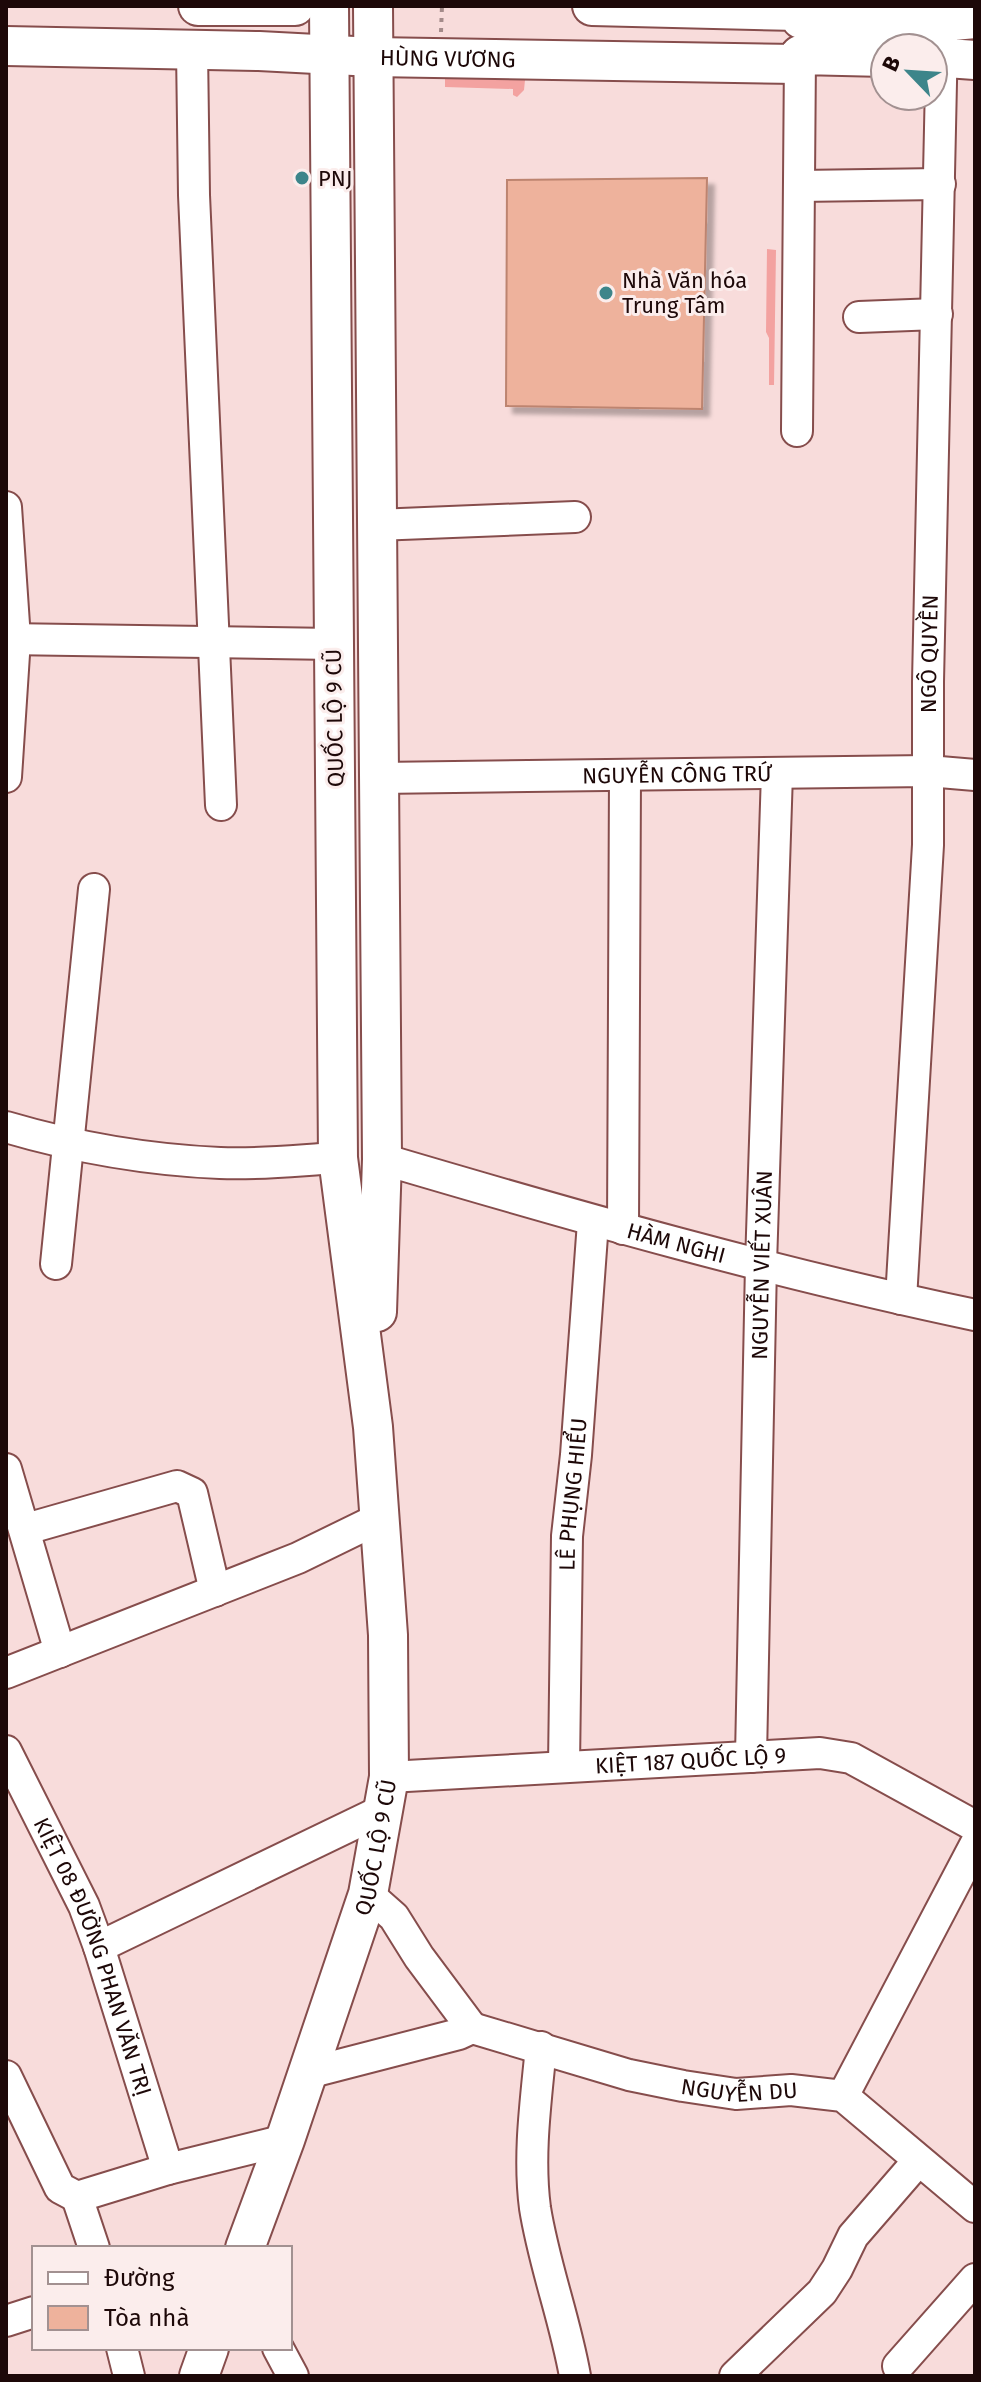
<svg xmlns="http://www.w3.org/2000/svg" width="981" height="2382" font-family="'Fira Sans',sans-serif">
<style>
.green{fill:#f3a2a0}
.building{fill:#eeb29c;stroke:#bd846f;stroke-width:2;filter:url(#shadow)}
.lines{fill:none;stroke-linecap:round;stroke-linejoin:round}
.minor-casing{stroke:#864d4c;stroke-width:34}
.major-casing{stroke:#864d4c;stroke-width:42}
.path{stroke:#a48b8a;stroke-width:4;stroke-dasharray:4 6;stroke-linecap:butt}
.minor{stroke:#fff;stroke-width:30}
.major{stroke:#fff;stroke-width:38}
.poi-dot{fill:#3d858a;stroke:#fbedec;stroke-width:3}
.labels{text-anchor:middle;stroke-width:6;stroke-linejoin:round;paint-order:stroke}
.street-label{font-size:22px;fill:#1d0808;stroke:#fbedec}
.poi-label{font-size:22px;fill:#1d0808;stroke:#fbedec;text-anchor:start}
</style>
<defs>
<filter id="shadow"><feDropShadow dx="7" dy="7" stdDeviation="2" flood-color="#0004"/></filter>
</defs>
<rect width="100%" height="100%" fill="#f8dcdb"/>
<path class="green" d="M445,78L525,80L524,90L517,97L513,95V89L445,87Z
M767,249L776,250L774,385H769V338L766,332Z"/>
<path class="building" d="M707,178L702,409L506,406L507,180Z"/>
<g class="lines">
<defs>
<g id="minor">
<path d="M192,50L194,195L221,805"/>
<path d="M799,186L940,184"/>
<path d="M859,317L937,314"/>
<path d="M797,431L800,55"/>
<path d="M6,507L15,639L6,777"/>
<path d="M376,525L575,517"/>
<path d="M6,639L334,644"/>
<path id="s1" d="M379,778L928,771L975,775"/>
<path d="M6,1127C74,1147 150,1160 220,1163C259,1165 300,1160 338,1158"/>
<path id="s2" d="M382,1159C578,1217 775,1273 975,1315"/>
<path d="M623,1229L625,775"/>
<path d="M56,1264L94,889"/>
<path id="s3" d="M901,1299L928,845V682L942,36"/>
<path d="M6,1469L60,1652"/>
<path d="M26,1529L177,1486L192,1493L215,1591"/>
<path d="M6,1673L298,1558L380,1518"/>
<path id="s4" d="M6,1751L84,1906L99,1947L168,2169"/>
<path id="s5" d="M751,1757L761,1264L777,773"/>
<path id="s6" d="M564,1766L567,1536L576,1455L593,1222"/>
<path id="s7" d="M389,1777L820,1753L851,1758L975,1826"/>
<path d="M368,1894L394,1917L419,1957L472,2028"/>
<path d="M99,1947L385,1809"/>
<path d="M541,2047C536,2100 528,2155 535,2208C544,2265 565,2319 575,2376"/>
<path id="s8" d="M308,2073L459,2034L472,2028L629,2075L683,2086L736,2094L791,2090L843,2096L975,2207"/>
<path d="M6,2076L60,2188L77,2197L168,2169L285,2140"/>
<path d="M843,2096L975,1845"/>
<path d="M77,2197L94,2248"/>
<path d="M6,2321L34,2312"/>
<path d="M122,2348L129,2376"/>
<path d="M278,2348L293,2376"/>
<path d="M898,2366L975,2279"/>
<path d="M735,2376L822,2292L837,2269L853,2236L918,2161"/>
</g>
<g id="major">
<path d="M198,6H295"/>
<path d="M373,6L382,1159L377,1312"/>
<path d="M592,6L798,11L801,19L941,22L975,19"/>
<path id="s9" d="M6,46L259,51L373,57L797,64L800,55L885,57"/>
<path d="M933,57L975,60"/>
<path id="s10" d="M245,2248L285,2140L368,1894L389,1777L388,1635L373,1427L338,1158L329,6"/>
<path d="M199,2376L209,2348"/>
</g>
</defs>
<use href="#minor" class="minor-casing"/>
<use href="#major" class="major-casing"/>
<path class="path" d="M441,32L442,6"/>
<use href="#minor" class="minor"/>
<use href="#major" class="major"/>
</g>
<g class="poi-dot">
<circle cx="302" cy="178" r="8"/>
<circle cx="606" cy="293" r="8"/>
</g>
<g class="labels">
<g class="street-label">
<text dy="8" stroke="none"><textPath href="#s9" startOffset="442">HÙNG VƯƠNG</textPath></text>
<text dy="8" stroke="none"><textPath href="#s3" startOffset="646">NGÔ QUYỀN</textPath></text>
<text transform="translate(334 718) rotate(-91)" y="8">QUỐC LỘ 9 CŨ</text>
<text dy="8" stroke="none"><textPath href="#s1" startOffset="298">NGUYỄN CÔNG TRỨ</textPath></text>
<text dy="8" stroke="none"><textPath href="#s2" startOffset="306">HÀM NGHI</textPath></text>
<text dy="8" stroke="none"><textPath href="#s5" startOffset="492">NGUYỄN VIẾT XUÂN</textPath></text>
<text dy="8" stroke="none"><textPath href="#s6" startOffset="272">LÊ PHỤNG HIỂU</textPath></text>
<text dy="8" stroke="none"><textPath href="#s7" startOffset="302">KIỆT 187 QUỐC LỘ 9</textPath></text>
<text dy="8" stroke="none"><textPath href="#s10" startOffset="422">QUỐC LỘ 9 CŨ</textPath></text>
<text dy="8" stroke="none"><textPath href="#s4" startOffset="224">KIỆT 08 ĐƯỜNG PHAN VĂN TRỊ</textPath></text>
<text dy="8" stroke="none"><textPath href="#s8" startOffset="446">NGUYỄN DU</textPath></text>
</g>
<g class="poi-label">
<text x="318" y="186">PNJ</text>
<text x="622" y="288">Nhà Văn hóa<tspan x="622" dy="25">Trung Tâm</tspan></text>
</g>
</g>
<rect width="981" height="2382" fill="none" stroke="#1d0808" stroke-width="16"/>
<rect x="32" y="2246" width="260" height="104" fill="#fbedec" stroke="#a29191" stroke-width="2"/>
<rect x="48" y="2272" width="40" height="12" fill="#ffffff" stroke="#a29191" stroke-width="2"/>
<text x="104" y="2286" font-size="24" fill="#1d0808">Đường</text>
<rect x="48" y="2306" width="40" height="24" fill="#eeb29c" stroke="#a29191" stroke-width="2"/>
<text x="104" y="2326" font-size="24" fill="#1d0808">Tòa nhà</text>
<g transform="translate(909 72) rotate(295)"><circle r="38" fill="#fbedec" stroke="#a29191" stroke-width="2"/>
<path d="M0-6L14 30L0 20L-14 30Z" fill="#3d858a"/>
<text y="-12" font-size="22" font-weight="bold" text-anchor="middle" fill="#1d0808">B</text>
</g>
</svg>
